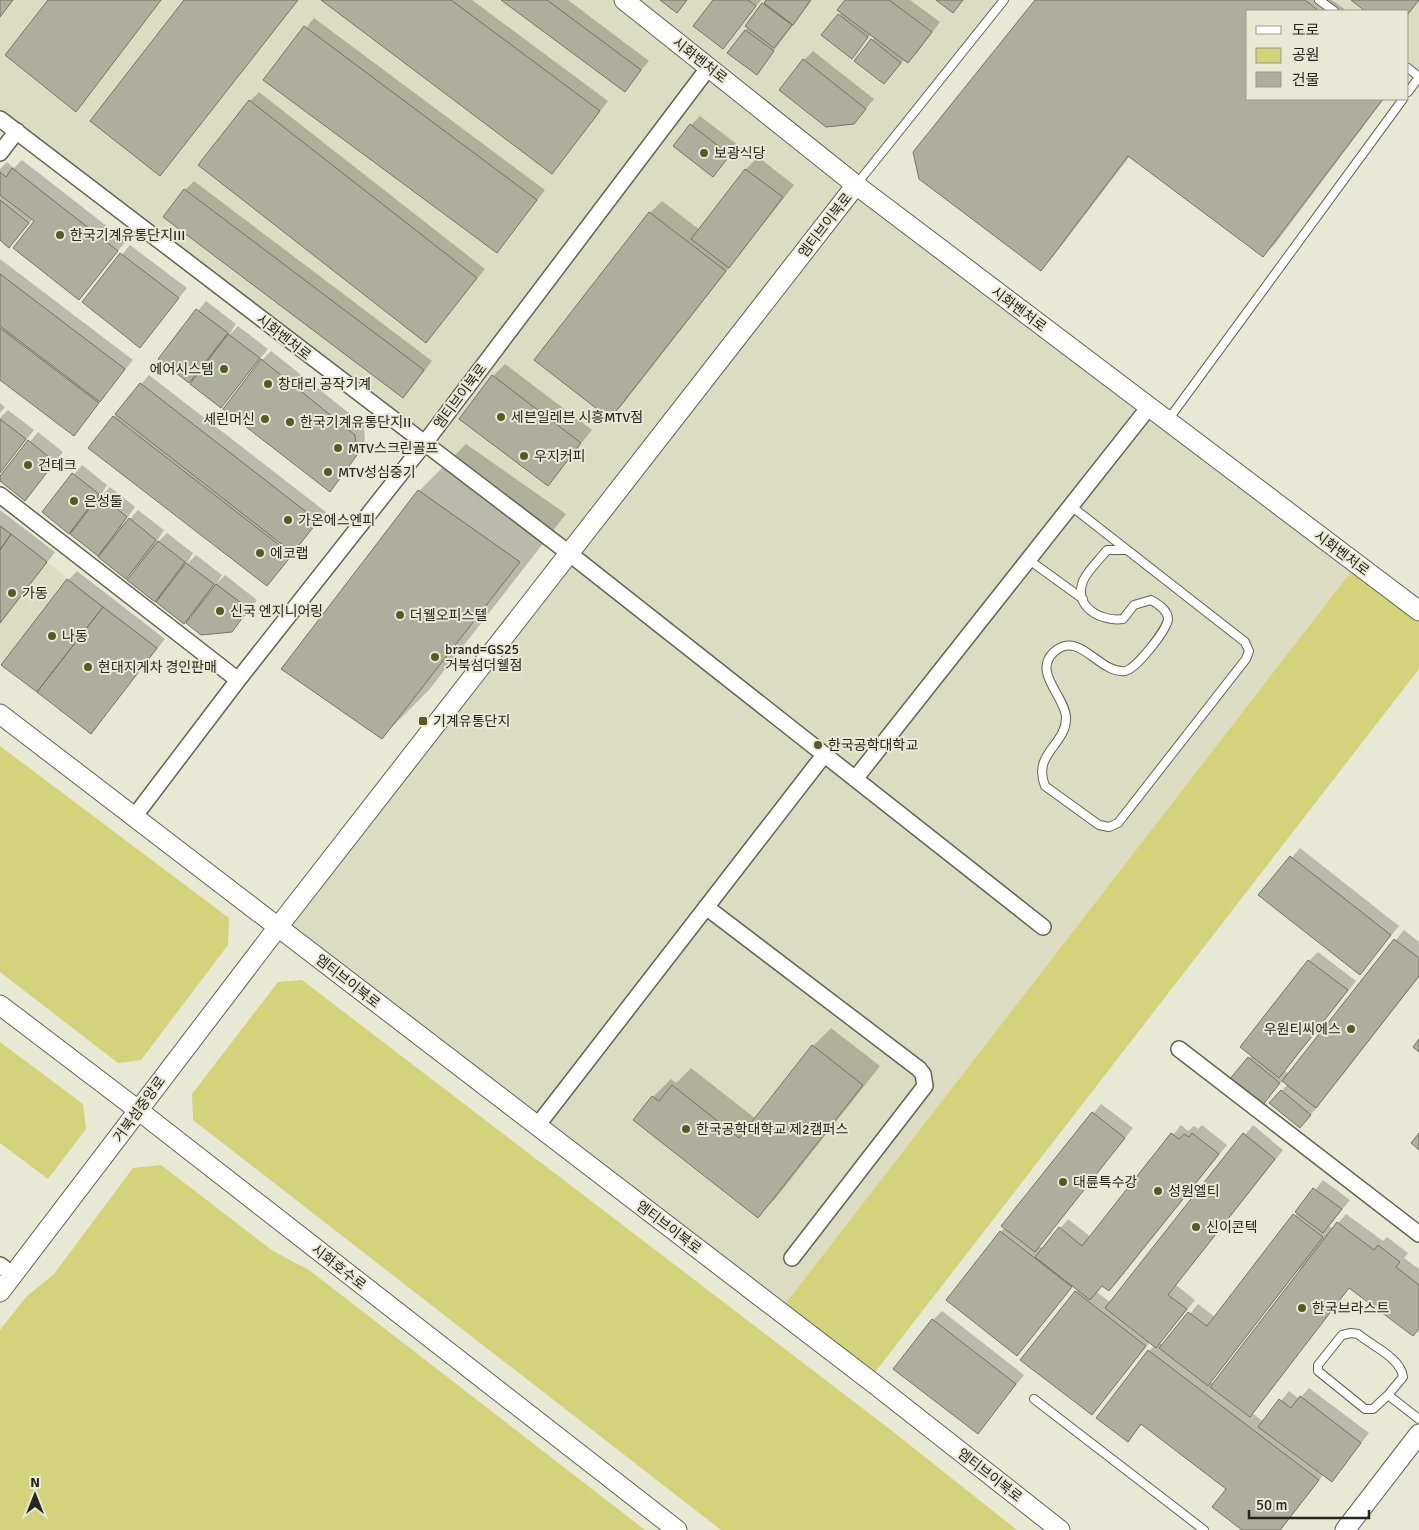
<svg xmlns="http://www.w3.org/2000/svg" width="1419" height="1530" font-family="Signika,'Noto Sans KR',sans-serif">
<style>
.built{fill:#dbdcc1}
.green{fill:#d2d37a}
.shadow{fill:#0003;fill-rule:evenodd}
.building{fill:#adae9b;stroke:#757563}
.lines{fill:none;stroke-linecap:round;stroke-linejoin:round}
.service-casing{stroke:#636452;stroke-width:10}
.minor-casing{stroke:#636452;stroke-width:18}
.tertiary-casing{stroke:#636452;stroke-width:21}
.service{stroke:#fff;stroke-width:8}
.minor{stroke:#fff;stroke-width:15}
.tertiary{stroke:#fff;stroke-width:19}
.poi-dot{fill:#595926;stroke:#e8e9d4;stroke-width:2}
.labels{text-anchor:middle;stroke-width:4;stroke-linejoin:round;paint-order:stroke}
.street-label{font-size:14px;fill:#26271f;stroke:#e8e9d4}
.poi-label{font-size:14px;fill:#26271f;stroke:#e8e9d4;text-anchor:start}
</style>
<rect width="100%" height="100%" fill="#e8e9d4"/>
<path class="built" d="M0,0H997L1002,3L856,185L1357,564L779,1312L278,927L569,553L0,116Z
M1319,0H1419V77L1408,68V11H1334Z
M11,534L157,648L91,734L0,662V549Z"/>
<path class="green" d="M1357,564L1419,612V669L869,1380L779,1312Z
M0,746L229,918L228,945L141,1060L118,1063L0,972Z
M302,980L887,1427L1017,1530H721L193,1120L192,1094L278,982Z
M0,1042L83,1104L86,1129L48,1179L0,1143Z
M161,1165L273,1251L309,1270L645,1530H0V1330L26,1297L54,1274L133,1168Z"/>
<path class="shadow" d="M50,0H161L76,110Z
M186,0H298L160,174Z
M323,0H472L608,101L552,172Z
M504,0H568L649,61L624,91Z
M714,0H761L723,47Z
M767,0H812L757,73L746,30Z
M846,0H910L940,22L917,53L908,61L905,59L884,83L872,40L875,37L871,34L851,57L823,35L842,12Z
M1036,0H1332L1347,11H1248V99H1384L1275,244L1263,256L1130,156L1053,257L1041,269Z
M314,18L545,190L497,252L265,79Z
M813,51L874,99L854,123L804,60Z
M259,92L485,269L425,341L250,101Z
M700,116L738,145L713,175L691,125Z
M758,157L794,185L622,405L610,417L536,360L650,213L662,201L700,230L746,169Z
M22,160L126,241L79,298L33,219L9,246L0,239V169L7,162L14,168Z
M194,181L432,361L412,387L403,396L185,190Z
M130,245L187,288L140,346L84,302Z
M0,259L133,360L74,434L0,378Z
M206,301L236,324L229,335L238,326L268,349L221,406L159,358Z
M271,351L364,425L365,445L330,490L262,360Z
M505,364L592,430L548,484L493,376Z
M149,375L326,512L266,585L114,417Z
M0,403L5,407L0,413Z
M8,410L34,430L0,473V418Z
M38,432L63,452L25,499L0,478Z
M466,444L566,514L429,690L382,737L419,491Z
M82,465L107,485L99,498L110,487L135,507L122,525L124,526L138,510L164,530L154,546L167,533L193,553L186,565L196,555L222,575L216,584L225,575L257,600L231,631L193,613L184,622L164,591L155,600L137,567L126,578L108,545L98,555L43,511Z
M0,510L55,552L0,624Z
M77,571L165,639L91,732L68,580Z
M1300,848L1399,926L1360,973L1260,895Z
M1404,930L1419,942V977L1319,1105L1308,1118L1271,1103L1288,1084L1283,1080L1262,1104L1249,1058L1252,1055L1241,1047L1309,961L1318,952L1356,981L1285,1071L1289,1074Z
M831,1028L880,1066L775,1199L757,1217L653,1097L671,1079L676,1083L691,1068L756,1119L813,1046Z
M1101,1104L1133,1128L1039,1246L1043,1249L1068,1219L1091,1237L1181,1125L1188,1131L1194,1126L1198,1129L1202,1125L1227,1145L1118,1281L1109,1290L1103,1285L1097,1292L1111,1303L1253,1125L1283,1150L1176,1285L1195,1300L1160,1343L1163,1346L1198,1304L1215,1317L1323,1180L1350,1200L1329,1226L1333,1229L1346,1214L1383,1241L1387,1237L1408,1253L1404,1258L1419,1269V1329L1350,1287L1252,1413L1264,1422L1289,1391L1299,1399L1309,1388L1369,1433L1332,1480L1324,1474L1281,1530H1244L1228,1488L1143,1423L1128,1440L1149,1351L1155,1345L1150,1342L1092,1414L1022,1360L1078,1289L1073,1285L1017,1355L1001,1232ZM1300,1268L1302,1270L1214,1384L1210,1382Z
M942,1311L1024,1375L978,1432L933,1320Z"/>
<path class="building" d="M0,0H13L0,17Z
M48,0H161L76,112L5,55Z
M184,0H298L160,176L90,121Z
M321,0H451L600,111L552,174Z
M501,0H547L641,70L625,92Z
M660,0H687L677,13Z
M713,0H748L756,6L723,49L693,26Z
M766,0H809L810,1L793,25L764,3Z
M845,0H889L932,32L908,63L837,10Z
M936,0H963L953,13Z
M1035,0H1305L1319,11H1248V99H1383L1263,257L1128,156L1041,271L919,179L913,152Z
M1351,0H1419L1408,14V11H1365Z
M762,3L792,25L774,48L745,26Z
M838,14L868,37L852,59L821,35Z
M304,26L537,200L497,253L263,80Z
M745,30L774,51L757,75L727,53Z
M871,39L901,63L884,84L854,61Z
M803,59L866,109L854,124L826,127L779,90Z
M249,100L477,278L426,343L198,165Z
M690,124L730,155L713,177L673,146Z
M12,168L118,251L79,300L13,248L34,221L0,195V172L6,177Z
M745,169L783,197L729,268L691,239Z
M184,189L424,370L403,398L163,217Z
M0,200L29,223L9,248L0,240Z
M649,212L726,271L610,419L534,360Z
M120,253L179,298L140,348L82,302Z
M0,274L125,369L100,402L0,326Z
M196,309L228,333L189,383L158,359Z
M0,328L99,403L74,436L0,380Z
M228,334L260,358L221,408L190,384Z
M261,359L355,435L357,455L330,492L223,409Z
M492,375L581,443L548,486L459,419Z
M140,383L318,521L293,553L115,414Z
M113,416L292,555L267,586L88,448Z
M0,419L26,439L0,473Z
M28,440L55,462L25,501L0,481V476Z
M72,473L99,494L69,534L42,512Z
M418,490L520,562L382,739L281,669Z
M100,495L127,517L98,556L70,534Z
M129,518L156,540L126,579L98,557Z
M0,526L11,534L0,550Z
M11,534L47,562L0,623V550Z
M158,541L185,562L155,602L127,580Z
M186,563L214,584L184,624L156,602Z
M67,579L103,607L37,692L1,665Z
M216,584L249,609L232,632L201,635L186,623Z
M103,607L157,648L91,734L37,692Z
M1290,856L1391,935L1360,975L1258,895Z
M1394,939L1419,958V976L1316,1108L1282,1081Z
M1308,960L1348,990L1279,1078L1240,1047Z
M1419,1039V1052L1413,1047Z
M812,1045L863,1085L758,1218L633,1120L652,1096L659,1101L672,1085L739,1138Z
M1248,1057L1280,1083L1262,1106L1229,1080Z
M1281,1090L1311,1115L1300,1128L1269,1103Z
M1092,1112L1125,1138L1035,1252L1001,1226Z
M1171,1133L1179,1139L1184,1134L1189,1137L1192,1133L1219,1154L1109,1291L1102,1286L1090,1300L1035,1257L1059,1227L1082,1246Z
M1243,1133L1275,1159L1168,1295L1187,1309L1156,1348L1105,1308Z
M1419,1133V1150L1411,1143Z
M1313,1188L1342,1209L1323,1233L1295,1212Z
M1293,1214L1323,1237L1208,1386L1159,1348L1188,1312L1207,1326Z
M1337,1222L1374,1250L1378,1245L1400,1262L1396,1267L1419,1285V1329L1413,1336L1349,1288L1250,1417L1210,1387Z
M1000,1231L1072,1287L1017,1356L946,1300Z
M1075,1291L1146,1346L1092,1415L1020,1360Z
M932,1319L1016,1384L978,1434L893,1369Z
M1148,1350L1319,1480L1280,1530H1242L1212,1507L1226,1489L1141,1424L1128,1442L1096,1418Z
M1300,1396L1361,1443L1332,1482L1258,1427L1279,1399L1291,1408Z"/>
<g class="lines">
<defs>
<path id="service" d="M1319,0L1334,11
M1408,68L1419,77
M1408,92L1419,77
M856,185L1004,0
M1168,420L1403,99
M1071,506L1245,642L1249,651L1246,659L1118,823L1109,827L1099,825L1045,786C1032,753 1067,745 1066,717C1065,696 1032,672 1054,652C1079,629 1099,674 1125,671C1136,669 1167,630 1168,619C1168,610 1158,604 1151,600L1134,605L1123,619C1101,622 1073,607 1083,581C1088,570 1100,559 1107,550H1127
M1029,560L1083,599
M1351,1333L1358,1334C1372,1346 1401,1358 1403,1377L1388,1395L1373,1409H1365L1318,1371V1365L1342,1335Z
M1388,1395L1419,1419
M1034,1399L1204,1530"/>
<path id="minor" d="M0,119L570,554L1043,927
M0,153L17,131
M0,495L238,680
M855,779L1149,407
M134,817L238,680L424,444L709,67
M706,907L919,1069L923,1074L925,1086L792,1258
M1179,1049L1419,1234
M537,1126L824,755
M0,1265L13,1275"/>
<path id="tertiary" d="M624,0L856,185L1419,611
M0,714L877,1386L1060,1530
M0,1005L138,1110L677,1530
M0,1292L278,927L856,185
M1345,1530L1419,1434"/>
</defs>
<use href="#service" class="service-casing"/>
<use href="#minor" class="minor-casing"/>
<use href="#tertiary" class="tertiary-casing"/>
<use href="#service" class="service"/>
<use href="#minor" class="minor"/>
<use href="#tertiary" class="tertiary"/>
</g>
<g class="poi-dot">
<circle cx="704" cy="153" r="5"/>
<circle cx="60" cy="235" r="5"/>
<circle cx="224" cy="369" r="5"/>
<circle cx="268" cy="384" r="5"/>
<circle cx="501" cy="417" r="5"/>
<circle cx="265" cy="419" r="5"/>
<circle cx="290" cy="422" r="5"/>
<circle cx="338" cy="448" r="5"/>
<circle cx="524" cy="456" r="5"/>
<circle cx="28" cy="465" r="5"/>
<circle cx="328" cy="472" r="5"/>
<circle cx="74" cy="501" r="5"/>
<circle cx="288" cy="520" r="5"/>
<circle cx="260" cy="553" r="5"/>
<circle cx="12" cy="593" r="5"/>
<circle cx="220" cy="611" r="5"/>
<circle cx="400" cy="615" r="5"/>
<circle cx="52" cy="636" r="5"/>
<circle cx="435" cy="657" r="5"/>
<circle cx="88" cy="667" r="5"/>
<rect x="418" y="716" width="10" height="10" rx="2.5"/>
<circle cx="818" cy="745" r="5"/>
<circle cx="1351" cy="1029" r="5"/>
<circle cx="686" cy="1129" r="5"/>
<circle cx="1063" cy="1182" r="5"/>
<circle cx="1158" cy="1191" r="5"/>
<circle cx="1196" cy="1227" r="5"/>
<circle cx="1302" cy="1308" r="5"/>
</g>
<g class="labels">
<g class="street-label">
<text transform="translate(700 60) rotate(38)" y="5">시화벤처로</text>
<text transform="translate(825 225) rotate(-52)" y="5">엠티브이북로</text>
<text transform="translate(1019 309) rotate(37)" y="5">시화벤처로</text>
<text transform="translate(284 337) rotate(38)" y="5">시화벤처로</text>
<text transform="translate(460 396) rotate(-53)" y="5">엠티브이북로</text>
<text transform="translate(1342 553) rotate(37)" y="5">시화벤처로</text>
<text transform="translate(348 981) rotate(38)" y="5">엠티브이북로</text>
<text transform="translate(139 1109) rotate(-54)" y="5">거북섬중앙로</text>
<text transform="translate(669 1227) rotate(37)" y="5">엠티브이북로</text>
<text transform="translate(339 1267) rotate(38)" y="5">시화호수로</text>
<text transform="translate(990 1475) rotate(38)" y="5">엠티브이북로</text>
</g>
<g class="poi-label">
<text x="714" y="158">보광식당</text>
<text x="70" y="240">한국기계유통단지III</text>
<text x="214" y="374" text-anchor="end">에어시스템</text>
<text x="278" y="389">창대리 공작기계</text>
<text x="511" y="422">세븐일레븐 시흥MTV점</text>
<text x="255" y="424" text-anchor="end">세린머신</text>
<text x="300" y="427">한국기계유통단지II</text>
<text x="348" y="453">MTV스크린골프</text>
<text x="534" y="461">우지커피</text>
<text x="38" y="470">건테크</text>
<text x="338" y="477">MTV성심중기</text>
<text x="84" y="506">은성툴</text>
<text x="298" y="525">가온에스엔피</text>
<text x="270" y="558">에코랩</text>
<text x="22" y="598">가동</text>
<text x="230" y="616">신국 엔지니어링</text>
<text x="410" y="620">더웰오피스텔</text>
<text x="62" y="641">나동</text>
<text x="445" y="654">brand=GS25<tspan x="445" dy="16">거북섬더웰점</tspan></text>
<text x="98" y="672">현대지게차 경인판매</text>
<text x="433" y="726">기계유통단지</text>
<text x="828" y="750">한국공학대학교</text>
<text x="1341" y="1034" text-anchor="end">우원티씨에스</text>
<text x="696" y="1134">한국공학대학교 제2캠퍼스</text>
<text x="1073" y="1187">대륜특수강</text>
<text x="1168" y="1196">성원엘티</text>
<text x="1206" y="1232">신이콘텍</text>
<text x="1312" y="1313">한국브라스트</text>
</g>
</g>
<rect x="1246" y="10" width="162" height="90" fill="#e8e9d4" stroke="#9a9b8c"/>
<rect x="1256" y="26" width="25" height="8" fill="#ffffff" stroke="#9a9b8c"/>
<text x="1292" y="35" font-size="15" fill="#26271f">도로</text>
<rect x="1256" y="48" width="25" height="15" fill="#d2d37a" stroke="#9a9b8c"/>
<text x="1292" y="60" font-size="15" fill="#26271f">공원</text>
<rect x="1256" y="72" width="25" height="15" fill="#adae9b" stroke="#9a9b8c"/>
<text x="1292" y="85" font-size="15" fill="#26271f">건물</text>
<g transform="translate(35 1495)" stroke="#e8e9d4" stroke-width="4" paint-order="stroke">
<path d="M0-4L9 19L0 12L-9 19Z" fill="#26271f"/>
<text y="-8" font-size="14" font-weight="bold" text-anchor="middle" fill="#26271f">N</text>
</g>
<path d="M1249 1510v8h120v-8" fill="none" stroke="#26271f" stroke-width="2.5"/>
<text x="1256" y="1510" font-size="15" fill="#26271f" stroke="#e8e9d4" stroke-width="4" paint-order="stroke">50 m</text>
</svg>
